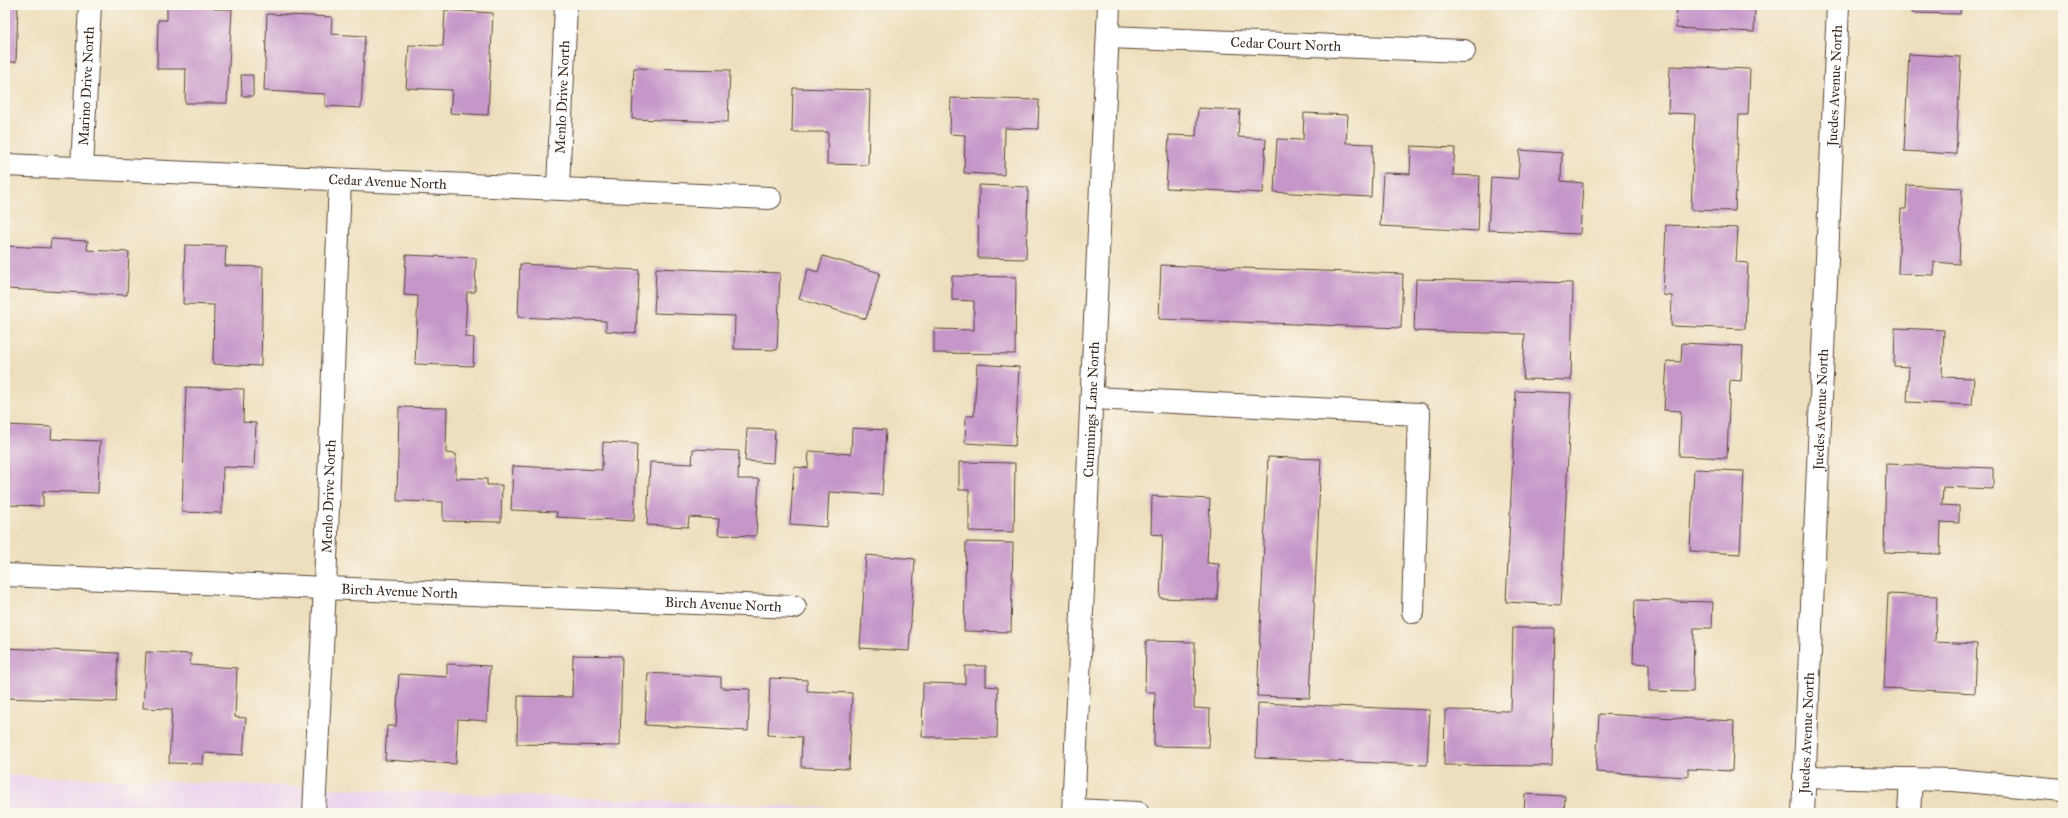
<svg xmlns="http://www.w3.org/2000/svg" width="2068" height="818" font-family="'IM FELL Great Primer',serif">
<style>
.built{fill:#e9d2ee}
.building{fill:#c696c9}
.lines{fill:none;stroke-linecap:round;stroke-linejoin:round}
.minor-casing{stroke:#564536;stroke-width:24}
.minor{stroke:#fff;stroke-width:22}
.labels{text-anchor:middle;stroke-width:3;stroke-linejoin:round;paint-order:stroke}
.street-label{font-size:14px;fill:#3b2a1e;stroke:#fbf7ec}
</style>
<rect width="100%" height="100%" fill="#fbf7ec"/>
<filter id="ink" filterUnits="userSpaceOnUse"><feTurbulence type="fractalNoise" baseFrequency=".025" numOctaves="2"/><feDisplacementMap in="SourceGraphic" scale="8" xChannelSelector="R" yChannelSelector="G"/><feConvolveMatrix kernelMatrix="1 2 1 2 8 2 1 2 1" color-interpolation-filters="sRGB"/></filter>
<filter id="wash" filterUnits="userSpaceOnUse"><feTurbulence type="fractalNoise" baseFrequency=".012" numOctaves="4" result="noise"/><feDisplacementMap in="SourceGraphic" scale="16" xChannelSelector="R" yChannelSelector="G"/><feGaussianBlur stdDeviation="0.9" result="paint"/><feColorMatrix in="noise" values="0 0 0 0 0 0 0 0 0 0 0 0 0 0 0 0 0 1.4 0 .05"/><feComposite in="paint" operator="in"/></filter>
<g filter="url(#wash)">
<rect width="100%" height="100%" fill="#eddfbd"/>
<path class="built" d="M5,775L959,813H5Z"/>
<g id="blocks">
<path class="building" d="M5,5H18L16,62H5Z
M167,5H214V9H232L227,103H185L186,69H157L158,20H167Z
M1677,5H1755L1754,32L1676,28Z
M1912,5H1961L1960,14L1912,13Z
M445,10L493,13L488,115L450,113L452,90L406,88L409,45L443,46Z
M267,14L332,17L331,34L365,36L361,108L325,106V94L264,91Z
M1909,54L1961,57L1956,154L1904,151Z
M1670,66L1750,69L1748,115H1739L1735,211L1691,210L1695,114L1668,113Z
M634,68L730,70L728,122L632,119Z
M241,75H253V96H242Z
M793,88L870,90L868,165L827,164L828,132H792Z
M951,98L1039,100L1038,129L1005,128L1004,175L964,173L965,135L950,134Z
M1198,108L1240,110L1238,137L1266,139L1263,193L1166,188L1169,135L1196,136Z
M1304,113L1348,115L1346,143L1373,144L1371,197L1274,192L1277,139L1303,140Z
M1411,146L1455,148L1453,175L1480,176L1478,231L1380,226L1383,173L1410,174Z
M1520,150L1562,153L1561,181L1583,183L1580,234L1488,230L1491,177L1518,179Z
M979,185L1028,187L1026,259L978,258Z
M1907,185L1962,188L1959,264L1934,262V275L1898,274L1901,209H1906Z
M1666,225L1738,228L1736,262L1748,263L1745,329L1671,326L1672,296L1663,295Z
M51,239L88,241L87,250L129,252L127,295L5,289V246L50,248Z
M185,245L226,246L225,266L263,267L261,366L213,364L214,305L183,304Z
M406,255L476,258L475,292H467L465,337L474,338L473,366L415,364L418,296L404,295Z
M823,256L880,273L866,319L799,299L808,269L818,272Z
M520,264L639,270L636,333L606,331V321L518,317Z
M1161,265L1403,274L1401,328L1159,319Z
M656,268L780,273L777,350L734,349L735,316L654,313Z
M952,276L1016,277L1015,354L934,353V329L974,330V301L952,300Z
M1416,279L1573,283L1571,380L1523,379L1525,334L1414,331Z
M1895,328L1944,330L1942,377L1974,378L1972,405L1907,402L1909,367L1894,366Z
M1682,343L1743,346L1741,381L1730,380L1727,458L1679,456L1681,411L1664,410L1667,361L1681,362Z
M977,364L1019,367L1015,446L965,443L966,416H974Z
M186,387L244,389L243,422L256,423L254,468L223,467L222,513L182,512Z
M1516,391L1571,393L1561,605L1506,602Z
M399,407L447,408L446,453L456,454V478L487,479V485H502L501,522L443,521V502L397,501Z
M5,425L52,427L51,439L100,441L98,493L43,491V506L5,505Z
M852,428L886,430L882,495L829,492L827,527L790,524L794,467L808,468L809,451L851,454Z
M747,429L775,430L773,463L745,461Z
M603,442L637,444L634,521L556,517L557,512L511,510L513,466L602,470Z
M693,449L739,451L738,479H759L756,536L718,535L719,519L689,517L688,527L647,525L650,462L692,464Z
M1268,457L1321,459L1310,698L1257,696Z
M959,462L1015,463L1014,532L969,531V490H959Z
M1886,464L1993,468V489L1943,487L1942,505L1959,506V523L1941,522L1940,554L1884,552Z
M1694,469L1744,471L1740,554L1690,551Z
M1152,496L1210,499L1207,563L1219,564L1217,600L1160,598L1163,535L1151,534Z
M966,542L1013,543L1011,632L964,631Z
M866,555L915,559L909,651L860,648Z
M1888,594L1937,596L1935,642L1977,644L1975,693L1884,688Z
M1635,600L1713,602L1712,628H1694L1693,692L1649,691V664L1633,663Z
M1513,628H1555L1552,766L1444,765L1445,710L1511,711Z
M1146,641L1195,642L1194,708L1210,709L1209,747L1154,746L1155,692H1145Z
M5,648L118,653L116,702L5,698Z
M146,652L191,654L190,665L237,668L235,717L246,718L243,755L204,753L203,764L169,763L172,709L143,708Z
M573,655L622,656L620,746L517,744L518,696L572,697Z
M447,664L490,666L487,721L458,719L456,764L385,760L387,726H396L399,674L447,677Z
M965,666H986V686L998,687L997,738L922,737L923,683L965,684Z
M648,673L721,677V688L750,689L748,731L645,725Z
M770,678L807,680V691L852,693L849,769L801,767L802,737L768,735Z
M1258,703L1430,710L1427,765L1256,758Z
M1599,714L1734,721L1732,771L1688,769V777L1596,772Z
M1525,794L1565,796L1564,813H1524Z"/>
</g>
</g>
<g filter="url(#ink)">
<use href="#blocks" fill-opacity="0" stroke="#564536" stroke-width="1"/>
<g class="lines">
<defs>
<g id="minor">
<path id="s1" d="M1108,37L1464,51"/>
<path id="s2" d="M5,165L770,198"/>
<path id="s3" d="M82,168L90,5"/>
<path id="s4" d="M558,188L566,5"/>
<path d="M1092,398L1419,414L1413,612"/>
<path id="s5" d="M5,575L795,607"/>
<path d="M1804,777L1954,780L2063,790"/>
<path d="M1074,810L1138,813"/>
<path id="s6" d="M314,813L325,587L340,180"/>
<path id="s7" d="M1073,813L1109,5"/>
<path id="s8" d="M1803,813L1838,5"/>
<path d="M1909,813L1911,779"/>
</g>
</defs>
<use href="#minor" class="minor-casing"/>
<use href="#minor" class="minor"/>
</g>
</g>
<g class="labels">
<g class="street-label">
<text dy="5" stroke="none"><textPath href="#s1" startOffset="178">Cedar Court North</textPath></text>
<text dy="5" stroke="none"><textPath href="#s8" startOffset="728">Juedes Avenue North</textPath></text>
<text dy="5" stroke="none"><textPath href="#s3" startOffset="82">Marino Drive North</textPath></text>
<text dy="5" stroke="none"><textPath href="#s4" startOffset="91">Menlo Drive North</textPath></text>
<text dy="5" stroke="none"><textPath href="#s2" startOffset="383">Cedar Avenue North</textPath></text>
<text dy="5" stroke="none"><textPath href="#s7" startOffset="404">Cummings Lane North</textPath></text>
<text dy="5" stroke="none"><textPath href="#s8" startOffset="404">Juedes Avenue North</textPath></text>
<text dy="5" stroke="none"><textPath href="#s6" startOffset="317">Menlo Drive North</textPath></text>
<text dy="5" stroke="none"><textPath href="#s5" startOffset="395">Birch Avenue North</textPath></text>
<text dy="5" stroke="none"><textPath href="#s5" startOffset="719">Birch Avenue North</textPath></text>
<text dy="5" stroke="none"><textPath href="#s8" startOffset="80">Juedes Avenue North</textPath></text>
</g>
</g>
<rect width="2068" height="818" fill="none" stroke="#fbf7ec" stroke-width="20"/>
</svg>
